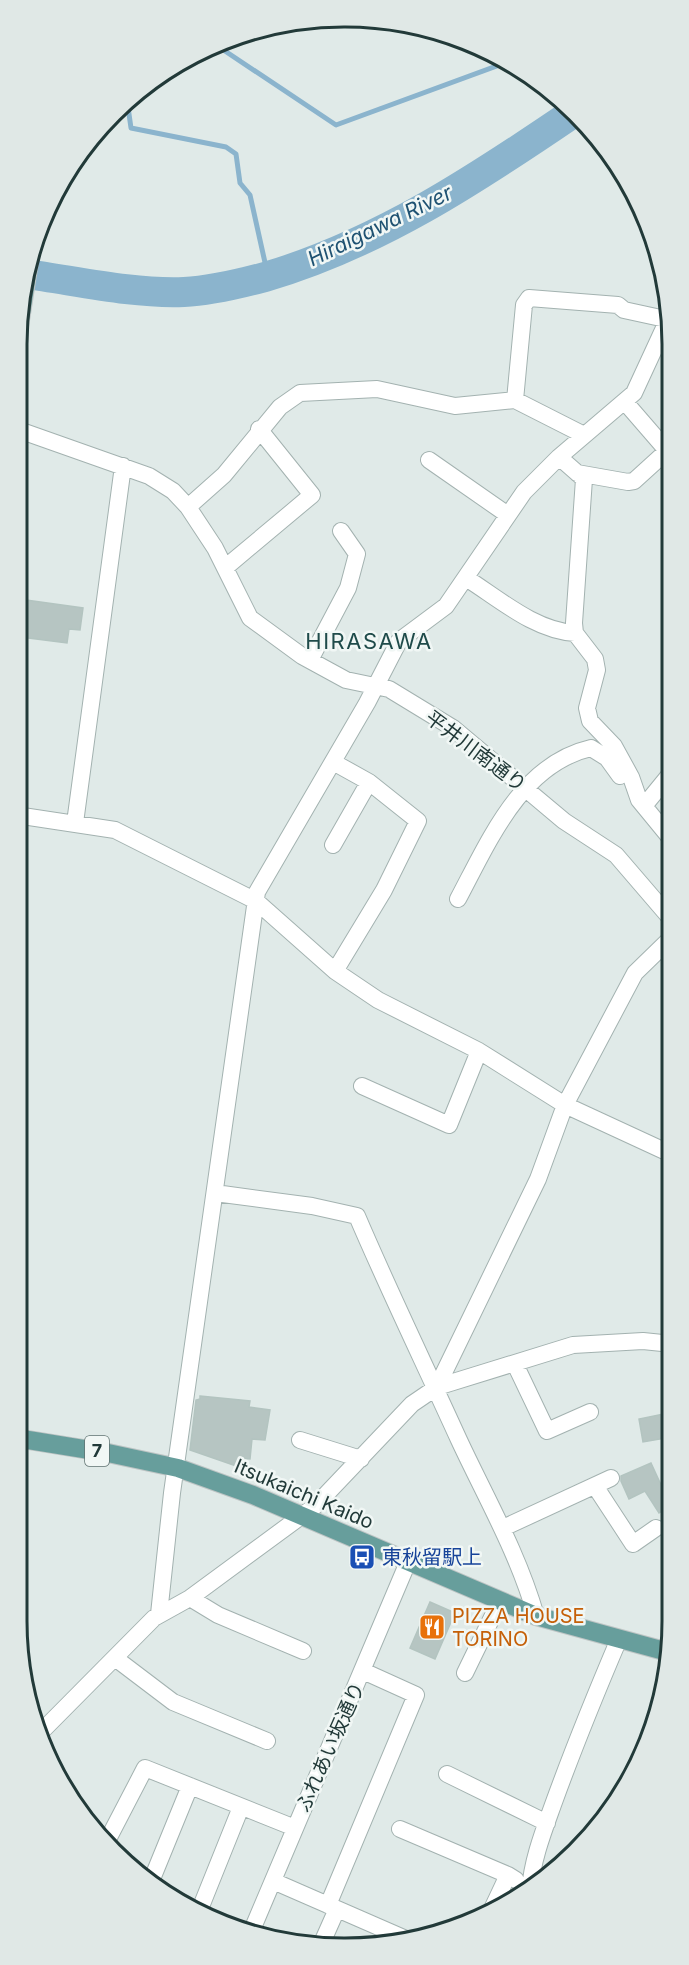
<svg xmlns="http://www.w3.org/2000/svg" width="689" height="1965" font-family="Inter,'Noto Sans JP',sans-serif">
<style>
.lines{fill:none;stroke-linecap:round;stroke-linejoin:round}
.stream{stroke:#8bb4cd;stroke-width:5}
.river{stroke:#8bb4cd;stroke-width:30}
.building{fill:#b6c5c2;stroke:#b3c4c0;stroke-width:1.5}
.minor-casing{stroke:#a3b2b0;stroke-width:18}
.major-casing{stroke:#bdc4c4;stroke-width:20}
.minor{stroke:#fff;stroke-width:16}
.major{stroke:#679e9c;stroke-width:18}
.labels{text-anchor:middle;stroke-width:5;stroke-linejoin:round;paint-order:stroke}
.shield{fill:#f1f7f5;stroke:#607371;stroke-width:1.5}
.shield-label{font-size:18px;font-weight:bold;fill:#223a39}
.street-label{font-size:20px;fill:#223a39;stroke:#f1f7f5}
.transit-label{font-size:20px;fill:#164399;stroke:#f1f7f5;text-anchor:start}
.food-label{font-size:20px;fill:#c56008;stroke:#f1f7f5;text-anchor:start}
.water-label{font-size:21px;font-style:italic;fill:#1f5272;stroke:#f1f7f5}
.quarter-label{font-size:22px;letter-spacing:1.5px;fill:#1f4b4a;stroke:#f1f7f5}
.rim{fill:none;stroke:#223a39;stroke-width:3}
</style>
<rect width="100%" height="100%" fill="#e0eae8"/>
<g class="lines">
<path class="stream" d="M219,47L336,125L510,61
M128,107L131,128L226,147L236,154L240,183L250,195L268,276"/>
<path class="river" d="M26,274C77,281 132,294 184,292C211,291 239,284 265,277C378,244 476,179 573,113"/>
</g>
<path class="building" d="M26,600L83,608L80,630L69,629L67,643L21,637Z
M200,1396L250,1401L249,1407L270,1410L265,1440L252,1439L250,1459L240,1458L239,1467L190,1450L196,1400L200,1399Z
M669,1413L672,1437L643,1442L639,1419Z
M651,1463L662,1487L664,1485L672,1497V1504L659,1513L645,1491L629,1499L621,1481V1476Z
M430,1602L455,1613L435,1659L410,1648Z"/>
<g class="lines">
<defs>
<path id="minor" d="M515,400L524,305L529,298L618,305L624,310L670,320
M625,402L670,454
M16,429L149,476L173,491L188,507L215,548L250,618L302,656L346,680L389,689L453,728L564,821L616,855L671,919
M559,457L584,479L574,623L575,633L595,659L597,670L587,708L590,721L614,746L631,777L639,800L671,839
M429,460L508,515
M577,473L628,482L634,481L667,451
M188,507L224,475L280,407L300,393L377,389L455,406L515,400L584,435
M226,567L312,495L259,429
M466,578C498,598 535,631 575,633
M310,660L348,588L357,554L341,531
M333,762L369,782L418,821L384,890L335,971
M644,806L671,773
M16,815L115,830L256,901L335,971L378,1000L479,1051L565,1105L671,1154
M75,823L123,466
M333,845L369,782
M458,899C489,841 521,764 591,748L607,758L620,776
M362,1086L449,1125L479,1051
M215,1193L312,1206L357,1216C389,1291 425,1365 459,1440C486,1498 518,1553 536,1616
M515,1364L547,1431L590,1412
M437,1387L538,1179L565,1105L635,973L671,938
M300,1440L361,1459
M595,1486L633,1544L656,1528
M503,1528L611,1478
M190,1598L218,1615L303,1651
M159,1614L172,1493L257,892L367,703L399,641L446,606L524,492L559,457L634,393L670,315
M115,1658L173,1702L267,1741
M465,1673L500,1601
M39,1734L154,1618L190,1598L315,1506L412,1404L437,1387L573,1345L643,1341L672,1344
M447,1774L547,1823
M400,1829L508,1875
M106,1843L145,1768L295,1828
M152,1879L190,1786
M273,1881L406,1939
M530,1890C532,1860 544,1830 554,1802C574,1747 596,1693 619,1639
M328,1905L416,1695L363,1671
M492,1909L508,1875L516,1880
M198,1914L241,1807
M252,1930L408,1562
M321,1945L337,1909"/>
<path id="major" d="M16,346L30,255
M16,1438L108,1453L178,1468L253,1495L536,1616L668,1652"/>
</defs>
<use href="#minor" class="minor-casing"/>
<use href="#major" class="major-casing"/>
<use href="#minor" class="minor"/>
<use href="#major" class="major"/>
</g>
<defs>
<symbol id="bus-square" viewBox="-11 -11 22 22"><rect x="-9" y="-9" width="18" height="18" rx="4" fill="#1a4fb4" stroke="#f1f7f5"/><path d="M-5-6H5V4H4V6H2V4H-2V6H-4V4H-5ZM-3.5-4V0h7V-4ZM-3.5 1.2v1.5H-2V1.2ZM2 1.2v1.5H3.5V1.2Z" fill="#fff"/></symbol>
<symbol id="restaurant-square" viewBox="-11 -11 22 22"><rect x="-9" y="-9" width="18" height="18" rx="4" fill="#e8710a" stroke="#f1f7f5"/><path d="M-5-6h1v4h1v-4h1v4h1v-4h1v5L-1.5 .5V6h-2V.5L-5-1ZM5-6V6H3V1.5H1.5Q1.5-4 5-6Z" fill="#fff"/></symbol>
</defs>
<g fill-rule="evenodd">
<use href="#bus-square" x="347" y="1542" width="30" height="30"/>
<use href="#restaurant-square" x="417" y="1612" width="30" height="30"/>
</g>
<g class="labels">
<rect class="shield" x="85" y="1436" width="24" height="30" rx="4.5"/>
<g class="shield-label">
<text x="97" y="1457">7</text>
</g>
<g class="street-label">
<text transform="translate(476 751) rotate(37)" y="7">平井川南通り</text>
<text transform="translate(304 1494) rotate(23)" y="7">Itsukaichi Kaido</text>
<text transform="translate(330 1747) rotate(-66)" y="7">ふれあい坂通り</text>
</g>
<g class="transit-label">
<text x="382" y="1564">東秋留駅上</text>
</g>
<g class="food-label">
<text x="452" y="1623">PIZZA HOUSE<tspan x="452" dy="23">TORINO</tspan></text>
</g>
<g class="water-label">
<text transform="translate(380 226) rotate(-26)" y="7">Hiraigawa River</text>
</g>
<g class="quarter-label">
<text x="369" y="649">HIRASAWA</text>
</g>
</g>
<path d="M0 0H689V1965H0ZM344 27H345A317 317 0 0 1 662 344V1621A317 317 0 0 1 345 1938H344A317 317 0 0 1 27 1621V344A317 317 0 0 1 344 27Z" fill="#e0e8e6" fill-rule="evenodd"/>
<path class="rim" d="M344 27H345A317 317 0 0 1 662 344V1621A317 317 0 0 1 345 1938H344A317 317 0 0 1 27 1621V344A317 317 0 0 1 344 27Z"/>
</svg>
